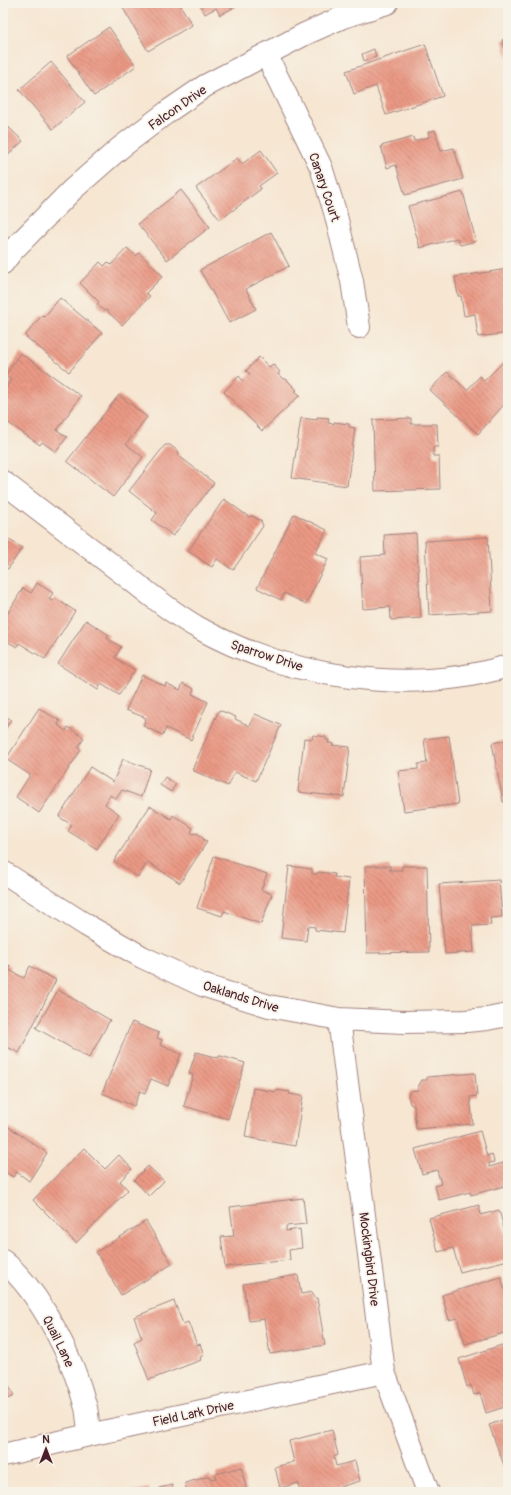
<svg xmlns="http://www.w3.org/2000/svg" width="511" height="1495" font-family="Pangolin,sans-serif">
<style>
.building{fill:url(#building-back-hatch)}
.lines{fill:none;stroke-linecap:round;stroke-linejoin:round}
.street-casing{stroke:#a0827e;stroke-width:24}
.street{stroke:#fff;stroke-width:22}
.labels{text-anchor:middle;stroke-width:3.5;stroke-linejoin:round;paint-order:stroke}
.street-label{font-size:13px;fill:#4a1f2b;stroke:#f7f3e8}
</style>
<defs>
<pattern id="building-back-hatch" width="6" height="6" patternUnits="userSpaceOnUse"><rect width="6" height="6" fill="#ea9a85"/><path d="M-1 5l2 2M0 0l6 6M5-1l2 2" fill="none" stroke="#c07d6d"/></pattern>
</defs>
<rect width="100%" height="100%" fill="#f7f3e8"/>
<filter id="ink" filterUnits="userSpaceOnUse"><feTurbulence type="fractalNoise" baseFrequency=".025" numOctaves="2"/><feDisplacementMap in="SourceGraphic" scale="8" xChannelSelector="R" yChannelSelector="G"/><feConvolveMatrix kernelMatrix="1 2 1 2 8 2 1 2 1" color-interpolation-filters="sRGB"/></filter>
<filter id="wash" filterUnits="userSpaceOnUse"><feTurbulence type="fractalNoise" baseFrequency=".012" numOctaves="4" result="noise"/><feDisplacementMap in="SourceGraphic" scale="16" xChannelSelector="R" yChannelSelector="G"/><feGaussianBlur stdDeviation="0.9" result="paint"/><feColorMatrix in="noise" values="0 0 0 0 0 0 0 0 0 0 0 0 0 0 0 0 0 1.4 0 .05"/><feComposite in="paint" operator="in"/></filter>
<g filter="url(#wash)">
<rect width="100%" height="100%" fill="#f6e6d2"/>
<g id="blocks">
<path class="building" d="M132,3H179L192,25L148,51L123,8Z
M199,3H242L220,15L216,8L205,14Z
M109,27L136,66L94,96L67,56Z
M508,38V58L502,40Z
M425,44L443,96L386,115L376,86L354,94L346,71Z
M374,49L376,57L364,61L362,54Z
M51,62L85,102L53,129L19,90Z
M3,122L23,141L5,158L6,160L3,163Z
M435,130L441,151L454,148L463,179L405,195L396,165L387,168L381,146L413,137L414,141L429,137L428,132Z
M261,150L277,173L259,186L261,189L220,220L196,188L237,158L242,164Z
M181,190L210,227L167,260L138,224Z
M463,192L476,241L460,245L457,238L420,248L408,206Z
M271,232L289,266L246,289L256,309L229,323L200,270Z
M127,248L136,256L139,253L163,276L146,293L150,296L122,325L106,310L104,311L97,304L99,302L80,283L100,262L104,266L108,262L111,265Z
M508,269V333L478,337L475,314L464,316L461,296H458L455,277Z
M60,298L102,333L69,372L25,336L42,315L44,317Z
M20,353L81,396L57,430L67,437L56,452L42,442L40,445L3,419V392L11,380L5,376Z
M259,357L269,367L273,364L280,372L278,374L283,379H286L297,390L295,391L300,395L262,431L224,392L239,376L243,381L250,374L246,371Z
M504,361L508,365V400L478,434L430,390L447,372L467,390L480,376L484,381Z
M119,395L147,417L126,444L143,457L113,497L67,461Z
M317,417L329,418L328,423L334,424V422L349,424V427L355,428L347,486L292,478L301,418L317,420Z
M411,418V424H437L438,447H433V456H439L440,489L375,491L373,420Z
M165,445H170L178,451L179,456L214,483L173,536L152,520L157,513L129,491Z
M224,499L249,517L253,516L261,521L263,526L233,570L217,559L212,567L188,551Z
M294,514L327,530L315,553L328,559L306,604L284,593L281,600L257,588Z
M416,533L421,618L391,620L390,607L363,609L360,557L385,555L384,535Z
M3,536L22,548L8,569L3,566Z
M488,537L492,611L429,615L425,541Z
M37,583L53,593L49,599L53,601L55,598L75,611L45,659L19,643L17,647L3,639V621L23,588L31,593Z
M86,620L109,635L107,638L121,647L115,658L135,670L119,695L101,684L98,690L58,664Z
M142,675L165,686L166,683L180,690L183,683L194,689L192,694L208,702L191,740L166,728L163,735L143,726L146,718L126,710Z
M39,708L60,721L58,725L66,731L68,727L84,738L78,748L81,750L39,813L16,797L30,775L6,759Z
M219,710L236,717L235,719L250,726L255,714L281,725L256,781L235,772L228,786L192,770Z
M3,714L11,720L3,732Z
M313,735L326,737V740H329L328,743H333L332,745L350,747L344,797L298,792L304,738L312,739Z
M449,736L458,804L404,811L398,771L418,769V764L427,763L424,739Z
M508,740V801L503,802L492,743Z
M123,759L150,769L141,797L122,790L116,799L110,795L105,804L119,814L97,849L68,831L72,825L59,817L90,767L113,782Z
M165,777L176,784L171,792L160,785Z
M150,806L171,819L173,815L193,828L191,832L193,834L197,833L203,838L204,841L207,842L180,883L148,862L138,877L114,861Z
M214,856L267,874L261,890L272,894L261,924L224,911L222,916L197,908Z
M289,866L312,869V874H317L318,872L335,874L334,877L349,879L343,933L315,930V927L308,926L306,941L281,938Z
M365,866H390V870H402V866H427L429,952L367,953Z
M499,880L502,917L490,918L491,925L472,926L474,952L445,954L439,884Z
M3,963L11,966L9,970L24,978L30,966L56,980L19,1053L3,1045Z
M58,990L110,1020L89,1058L36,1028Z
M132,1022L159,1033L157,1038L162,1040L160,1045L181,1054L168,1086L151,1079L145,1093L140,1091L134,1106L102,1093Z
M196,1052L218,1058L219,1056H221L245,1063L228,1119L184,1106L193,1075L189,1073Z
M475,1073L477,1096L470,1097L473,1124L416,1129L414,1106L410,1104L408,1096L410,1091L418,1090V1087L422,1080H427V1077Z
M253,1088L276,1092V1090L290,1092L289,1094L303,1096L295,1146L245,1137Z
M3,1123L47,1153L29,1181L17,1172L13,1177L3,1171Z
M480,1131L487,1156L492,1154L494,1162L489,1163V1167L507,1162L508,1185L471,1195L470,1192L439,1200L435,1186L441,1184L437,1170L422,1174L415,1149Z
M84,1148L105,1169L119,1155L132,1169L120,1181L128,1190L76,1243L33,1200Z
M148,1166L164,1181L149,1196L134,1180Z
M303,1198L306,1224L286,1226V1231L300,1229L302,1248L289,1250L290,1260L225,1267L221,1237L234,1236L230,1207Z
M479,1205L481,1215L499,1210L508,1244V1260L460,1272L453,1248L438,1252L429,1218Z
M146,1221L172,1264L121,1295L96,1252Z
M298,1275L301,1294L312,1292L314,1298H317L325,1345L270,1354L264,1319L249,1321L243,1284Z
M501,1277L508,1299V1332L465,1344L457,1318L449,1320L442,1295Z
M174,1301L183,1324L188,1322L197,1345L200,1344L204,1355L200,1357L201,1360L149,1380L134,1342L142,1338L134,1317Z
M508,1343V1406L486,1413L480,1393L474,1395L471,1385L467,1387L459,1359Z
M3,1379L5,1382L7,1381L14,1396L3,1401Z
M508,1418V1476L489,1425Z
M332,1430L338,1455L334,1457L336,1466L355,1461L360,1481L336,1488L337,1490L330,1492H300L298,1483L280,1488L275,1467L294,1462L289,1441Z
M241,1467L247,1492H187L185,1483L210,1476L211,1479L216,1478V1474Z
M172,1485L174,1492H160L159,1488Z
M149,1488L150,1492H133V1491Z"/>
</g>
</g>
<g filter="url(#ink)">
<use href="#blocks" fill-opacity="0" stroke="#a0827e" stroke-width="1"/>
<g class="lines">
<defs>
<path id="street" d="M266,54L321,167L335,212L352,281L359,327
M3,263L12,251L72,190L120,148L170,110L205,86L305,34L343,17L387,3
M3,482C42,512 82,542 121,572C146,591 170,612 197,627C287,678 409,696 508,666
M3,872L86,925L142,957L202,985L269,1006L339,1019L404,1022L466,1021L487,1019L508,1015
M339,1019L384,1372L428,1492
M3,1261C41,1292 74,1360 86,1408C88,1417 88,1426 89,1435
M3,1455L89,1435L384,1372"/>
</defs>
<use href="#street" class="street-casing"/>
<use href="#street" class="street"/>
</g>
</g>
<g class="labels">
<g class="street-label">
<text transform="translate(177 107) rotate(-35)" y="5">Falcon Drive</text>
<text transform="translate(325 187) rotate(71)" y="5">Canary Court</text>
<text transform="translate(267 655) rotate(18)" y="5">Sparrow Drive</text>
<text transform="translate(241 996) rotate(17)" y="5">Oaklands Drive</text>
<text transform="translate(370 1259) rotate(83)" y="5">Mockingbird Drive</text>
<text transform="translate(59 1341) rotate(64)" y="5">Quail Lane</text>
<text transform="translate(193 1413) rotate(-12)" y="5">Field Lark Drive</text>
</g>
</g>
<rect width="511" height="1495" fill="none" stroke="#f7f3e8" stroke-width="16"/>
<g transform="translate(46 1449)" stroke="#f7f3e8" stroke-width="3" paint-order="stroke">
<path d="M0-3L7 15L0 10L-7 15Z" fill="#4a1f2b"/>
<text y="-6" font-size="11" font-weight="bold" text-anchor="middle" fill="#4a1f2b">N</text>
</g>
</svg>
